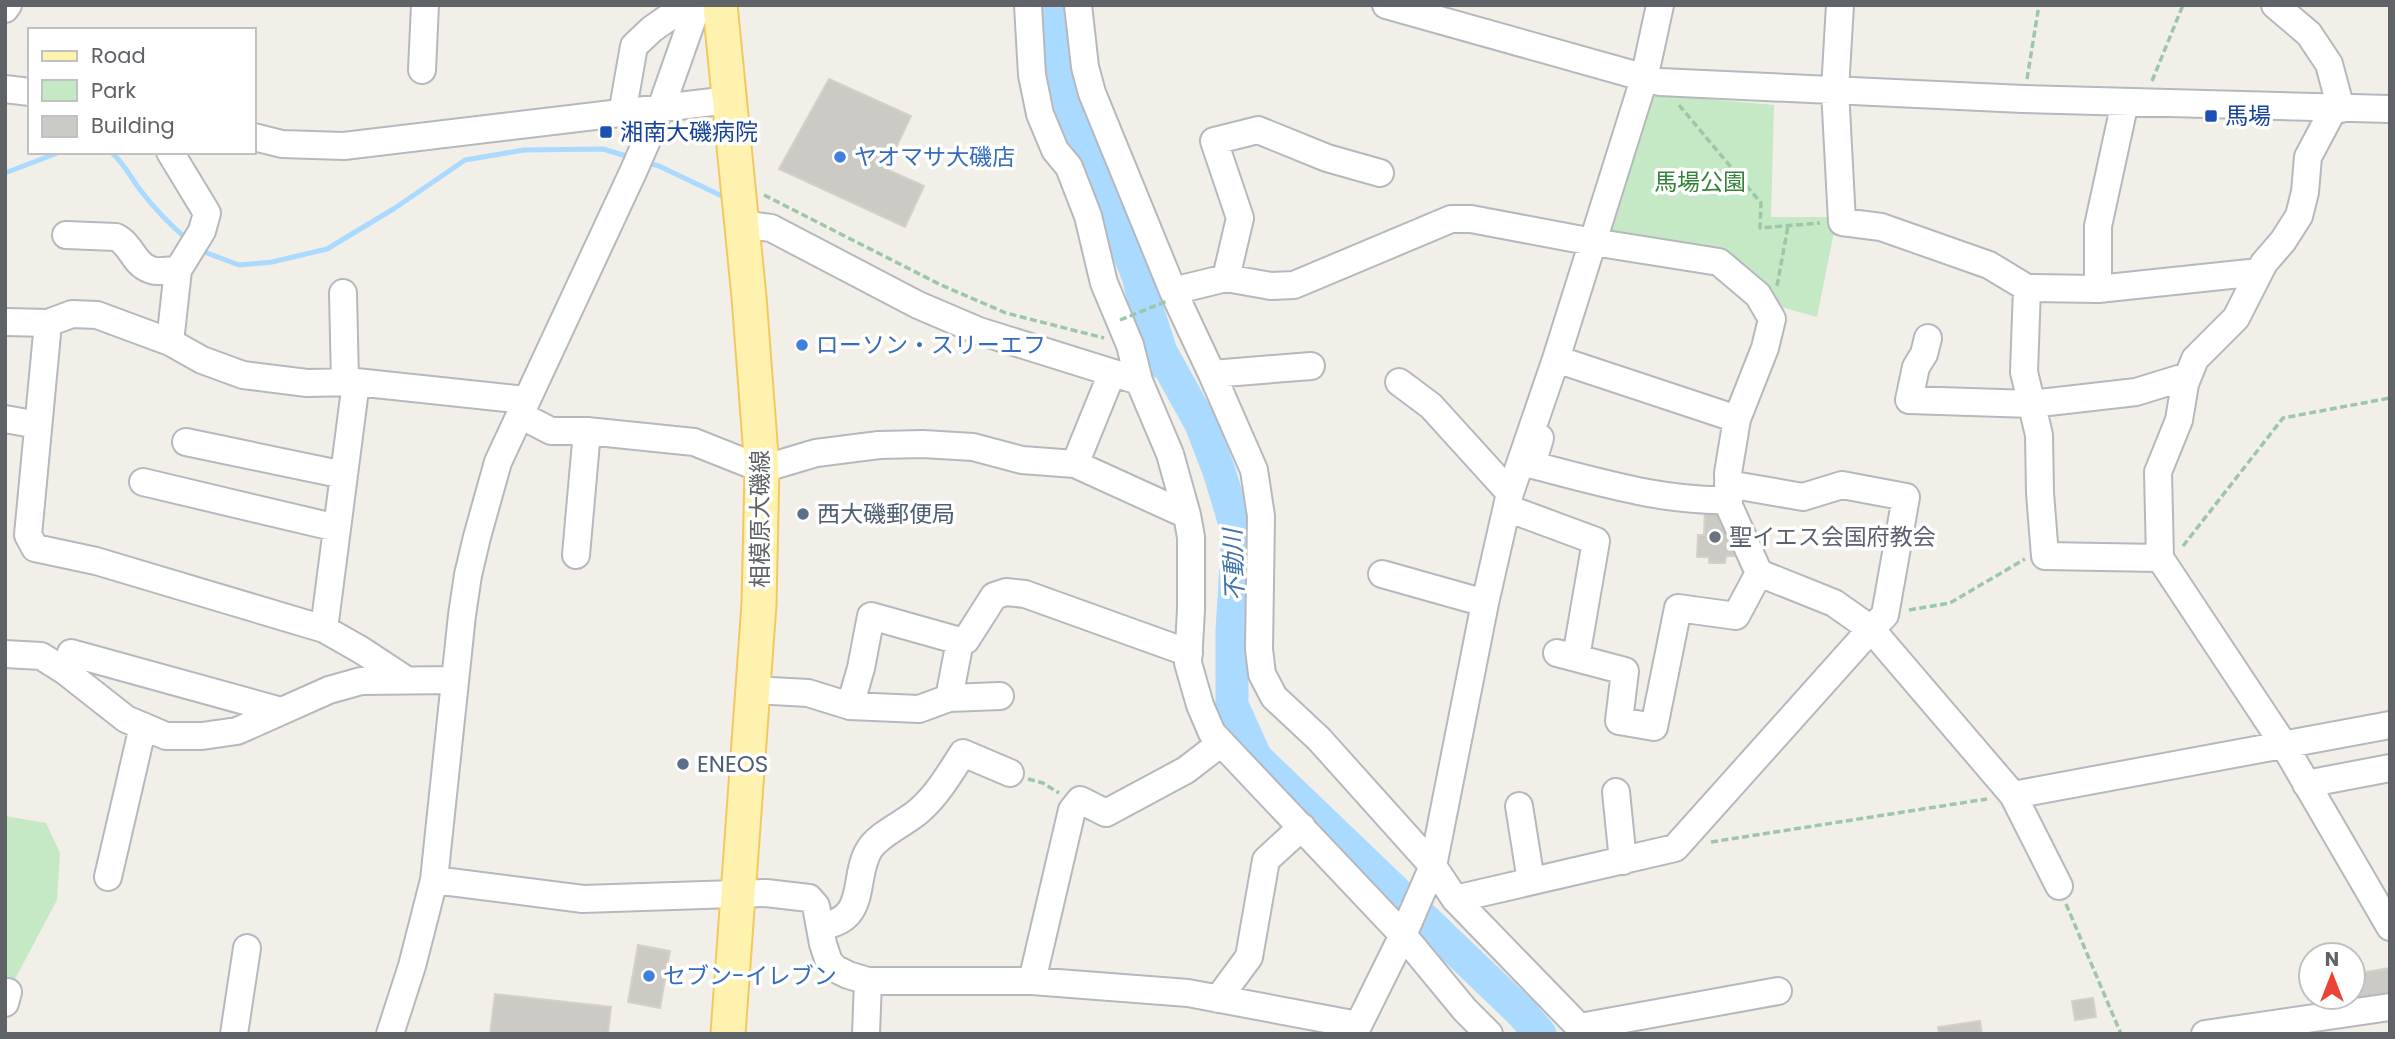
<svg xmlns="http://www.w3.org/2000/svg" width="2395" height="1039" font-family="Poppins,'Noto Sans JP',sans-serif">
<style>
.green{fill:#c5e8c5}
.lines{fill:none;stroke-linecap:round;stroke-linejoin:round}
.stream{stroke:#aadaff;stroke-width:5}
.river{stroke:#aadaff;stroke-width:33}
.building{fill:#cccac5;stroke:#d6d1c6;stroke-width:2}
.minor-casing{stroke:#b5b8bc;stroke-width:30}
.major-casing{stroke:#f2c960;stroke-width:37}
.path{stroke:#9cc7a9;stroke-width:3.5;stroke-dasharray:7 3.5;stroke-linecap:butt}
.minor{stroke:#fff;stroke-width:26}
.major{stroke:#fff2af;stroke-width:33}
.path-bridge{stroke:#9cc7a9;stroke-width:3.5;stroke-dasharray:7 3.5;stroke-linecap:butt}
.transit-dot{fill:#1a4fb4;stroke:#fff;stroke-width:2.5}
.shop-dot{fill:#3f7fe0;stroke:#fff;stroke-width:2.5}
.service-dot{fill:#5c6f8a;stroke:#fff;stroke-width:2.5}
.worship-dot{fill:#6b7280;stroke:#fff;stroke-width:2.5}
.labels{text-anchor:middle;stroke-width:7;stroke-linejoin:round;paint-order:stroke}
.transit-label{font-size:23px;fill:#164399;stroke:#fff;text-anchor:start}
.shop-label{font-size:23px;fill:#366cbe;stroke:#fff;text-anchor:start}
.park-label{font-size:23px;fill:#348238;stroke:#fff}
.service-label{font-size:23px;fill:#4e5e75;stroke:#fff;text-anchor:start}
.street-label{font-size:23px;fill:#5f6368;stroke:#fff}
.worship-label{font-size:23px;fill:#5b616d;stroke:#fff;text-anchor:start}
.water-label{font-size:24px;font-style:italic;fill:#4174aa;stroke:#fff}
</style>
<rect width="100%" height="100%" fill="#f1efe8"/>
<path class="green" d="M1650,94L1774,105L1771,217H1837L1817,317L1771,304L1751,272L1609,234Z
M5,816L46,823L60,853L57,900L8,992L5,990Z"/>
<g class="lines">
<path class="stream" d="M111,152C124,163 131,178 141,191C155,209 170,225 187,239
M645,162L659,166L726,198
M5,173L60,152
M199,250L239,265L272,262L327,249L395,208L465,160L524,150L603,149L633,158
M1144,371L1178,382"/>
<path class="river" d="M1050,5V22L1071,107L1138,276L1144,300L1161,352L1201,424L1219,471L1238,534L1232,630V705L1256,758L1521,1012L1540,1034"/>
</g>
<path class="building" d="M829,79L911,116L886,169L924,186L905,227L779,169Z
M1705,509L1733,511L1740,556H1726L1725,563H1709V557H1697L1698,535H1704Z
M638,945L670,951L660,1008L628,1002Z
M2390,968V994L2333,1003L2332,997H2353V974Z
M495,994L611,1007L608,1034H490Z
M2093,998L2096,1017L2075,1020L2072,1001Z
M1980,1021L1982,1034H1939L1938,1027Z"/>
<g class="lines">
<defs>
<path id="minor" d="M1078,5L1085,67L1092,93L1173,291L1212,374L1254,470L1261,516L1259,649L1262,674L1274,697L1319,739L1433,866L1455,899L1586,1034
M1386,5L1660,82L2023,99L2390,109
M1840,5L1835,90L1842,222L1881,227L1989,265L2027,288L2024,372L2039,435L2040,493L2045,556L2160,558L2284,745L2390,927
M2275,5L2309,34L2329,64L2341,109
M5,9L8,5
M422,70L425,5
M5,89L30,92
M622,114L634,46L652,29L685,6
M254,137L282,144L344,146L729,100
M742,224L771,228L918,305L979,331L1139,381L1130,345L1104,283L1088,216L1069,167L1055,150L1040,114L1032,75L1028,5
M66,235L116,237C131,244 134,264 149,269C156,273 169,270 178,270
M1226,278L1240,218L1214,141L1258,130L1327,158L1380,173
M2027,288L2098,289V226L2125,102
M2098,289L2259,272
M1173,291L1226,278L1271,286L1294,285L1451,219H1471L1593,242L1719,262L1758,295L1772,319L1765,348L1737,419
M5,322L48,323L28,535L35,548L96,561L324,629L361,650L405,679
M48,323L72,314L97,315L170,342L202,360L243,375L307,383L356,382L525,400
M1928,338L1924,354L1916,367L1909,400L2031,404L2136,392L2188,376
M170,342L178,270L202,231L207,213L170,152
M1556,359L1737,419L1728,473L1729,506L1759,573L1834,603L1871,629L1885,615L1906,497L1842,485L1803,497L1728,484
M1212,374L1311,366
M1139,381L1170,454L1187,515
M1399,382L1431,406L1510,493
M520,415L551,431H587L694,442L762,469L816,453L879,445L923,444L973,447L1022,460L1075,464L1187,515L1191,537V610L1188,663L1200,705L1212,733L1403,935L1465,1010L1489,1034
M5,419L38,425
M1540,438L1532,465C1597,481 1662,502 1729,500
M186,442L344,475
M1075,464L1112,373
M143,482L337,528
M1507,508L1596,541L1576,657
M576,555L587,431
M2160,558L2158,472L2179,420L2185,384L2195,359L2236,318L2264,263L2283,241L2299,216L2305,192L2308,157L2334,108
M1382,574L1485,603
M324,629L356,382H345L343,293
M960,641L966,640L994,596L1006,592L1025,594L1189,653
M1557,653L1625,671L1619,721L1654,727L1678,608L1736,616L1759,573
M5,654L41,656L65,671L126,719L166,736H202L237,731L329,690L361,681L455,680
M65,671L71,653L281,711
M753,690L808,693L850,706L919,709L949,698L1000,696
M850,706L861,668L871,616L960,641L949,698
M2306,784L2390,768
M1616,792L1623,861
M1519,806L1531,881
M108,877L143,726
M434,880L583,899L766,893L809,898L816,906L823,944L829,962L836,969L848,975L868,981
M2059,886L2013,795L2390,725
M1455,899L1675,848L1871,629L2013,795
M821,926C869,920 852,878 869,850C878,834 906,823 920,810C938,794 950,773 963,753L1010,773
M1032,981L1188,993L1358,1025
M1218,999L1249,957L1266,860L1302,827
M5,1003L8,992
M1580,1027L1778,991
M234,1034L247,948
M390,1034L412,966L434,880L462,615L468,575L477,537L498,462L634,170L661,108L696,9
M866,1034L868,981H1032L1072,810L1080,800L1106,813L1186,770L1221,743
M1354,1034L1403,935L1433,866L1485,603L1510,493L1556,359L1644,79L1660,5
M2205,1034L2390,1007"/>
<path id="major" d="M720,5L749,297L762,469L759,604L728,1034"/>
</defs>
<use href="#minor" class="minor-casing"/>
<use href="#major" class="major-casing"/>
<path class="path" d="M2027,79L2039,5
M2152,81L2183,5
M1679,105L1761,203L1760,228L1820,223
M764,195L941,285L1006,313L1104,338
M1777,286L1788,226
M2183,546L2283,418L2390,398
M1909,610L1950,603L2025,559
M1028,779L1043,783L1059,793
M1711,842L1987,799
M2066,904L2121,1034"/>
<use href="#minor" class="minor"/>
<use href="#major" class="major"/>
<path class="path-bridge" d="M1120,320L1167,301"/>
</g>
<g class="transit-dot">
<rect x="2204" y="109" width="14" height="14" rx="3.5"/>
<rect x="599" y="125" width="14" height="14" rx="3.5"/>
</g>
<g class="shop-dot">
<circle cx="840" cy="157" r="7"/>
<circle cx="802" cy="345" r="7"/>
<circle cx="649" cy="976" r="7"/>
</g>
<g class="service-dot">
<circle cx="803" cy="514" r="7"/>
<circle cx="683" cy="764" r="7"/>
</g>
<circle class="worship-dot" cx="1715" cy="537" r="7"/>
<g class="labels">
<g class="transit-label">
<text x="2225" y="124">馬場</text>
<text x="620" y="140">湘南大磯病院</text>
</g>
<g class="shop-label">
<text x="854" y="165">ヤオマサ大磯店</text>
<text x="816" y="353">ローソン・スリーエフ</text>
<text x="663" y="984">セブン-イレブン</text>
</g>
<g class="park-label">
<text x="1700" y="190">馬場公園</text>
</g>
<g class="service-label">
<text x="817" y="522">西大磯郵便局</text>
<text x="697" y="772">ENEOS</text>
</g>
<g class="street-label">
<text transform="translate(760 519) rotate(-90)" y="8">相模原大磯線</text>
</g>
<g class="worship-label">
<text x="1729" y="545">聖イエス会国府教会</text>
</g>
<g class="water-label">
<text transform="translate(1234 565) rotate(-92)" y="8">不動川</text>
</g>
</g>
<rect width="2395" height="1039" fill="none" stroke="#5f6368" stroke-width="14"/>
<rect x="28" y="28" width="228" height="126" fill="#ffffff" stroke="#bfc1c3" stroke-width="2"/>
<rect x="42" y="51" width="35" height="10" fill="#fff2af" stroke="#bfc1c3" stroke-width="2"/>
<text x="91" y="63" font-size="21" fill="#5f6368">Road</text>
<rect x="42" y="80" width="35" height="21" fill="#c5e8c5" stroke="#bfc1c3" stroke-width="2"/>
<text x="91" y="98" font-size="21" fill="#5f6368">Park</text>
<rect x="42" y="116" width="35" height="21" fill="#cccac5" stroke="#bfc1c3" stroke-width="2"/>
<text x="91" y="133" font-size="21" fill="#5f6368">Building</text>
<g transform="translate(2332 976)"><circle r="33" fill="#ffffff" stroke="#bfc1c3" stroke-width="2"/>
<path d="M0-5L12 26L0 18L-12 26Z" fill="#ea4335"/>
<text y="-10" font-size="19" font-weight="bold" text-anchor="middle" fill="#5f6368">N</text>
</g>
</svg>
